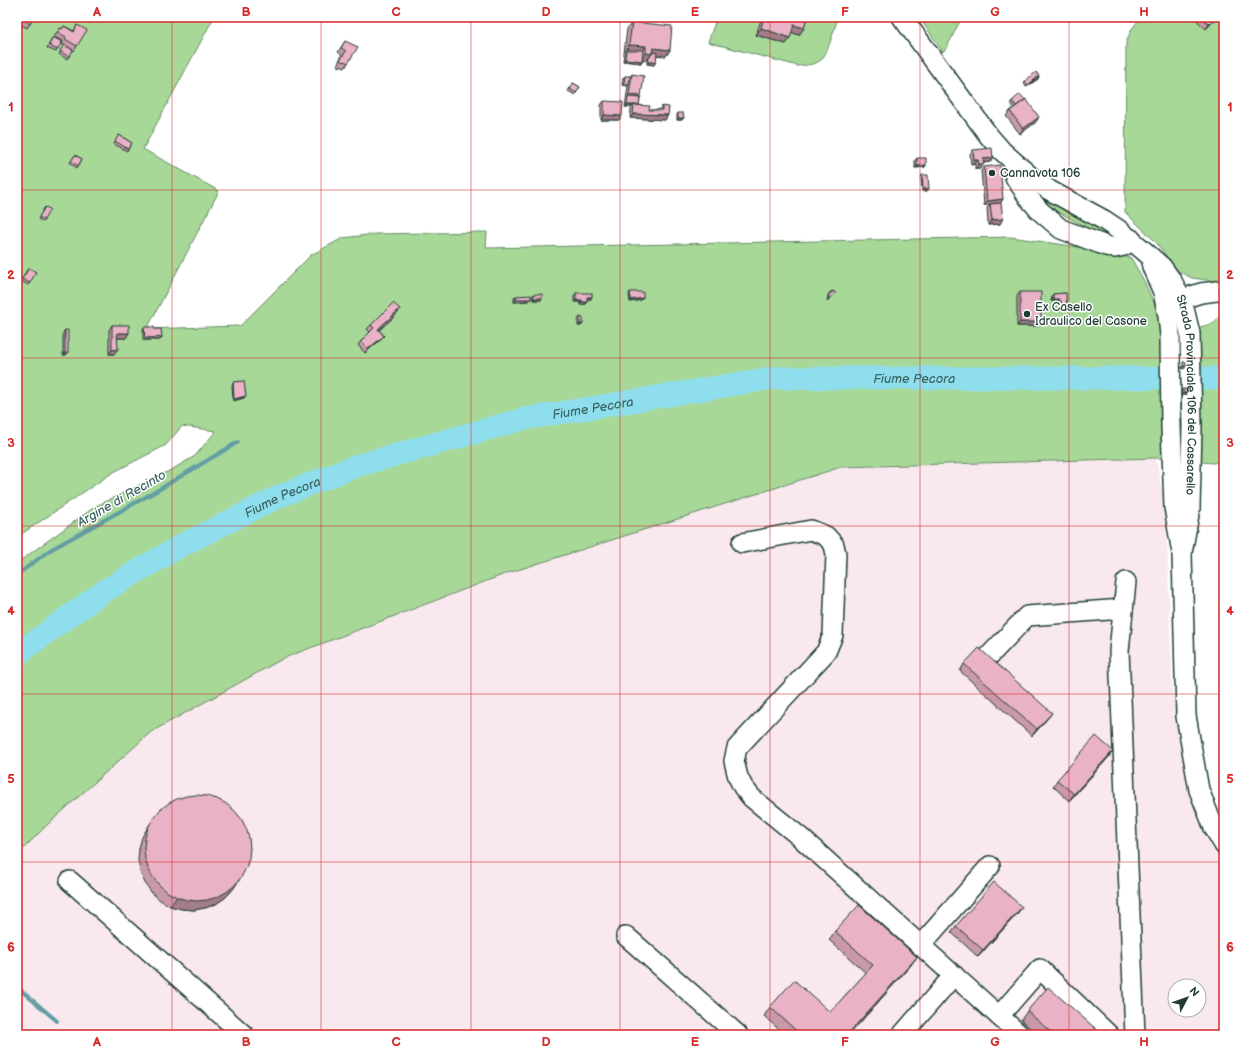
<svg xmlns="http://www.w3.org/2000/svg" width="1241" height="1052" font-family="'Balsamiq Sans',sans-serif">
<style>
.built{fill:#f9e8ee;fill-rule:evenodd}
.green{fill:#a8d898;stroke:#648a66}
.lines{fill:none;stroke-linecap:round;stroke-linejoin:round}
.stream{stroke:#629ea3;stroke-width:4}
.river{stroke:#8fdeed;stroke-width:23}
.minor-casing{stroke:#1f3d34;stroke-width:22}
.minor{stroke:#fff;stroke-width:19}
.wall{fill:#c999aa;stroke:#1f3d34}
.shaded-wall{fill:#a47d8b;stroke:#1f3d34}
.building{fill:#eab2c6;stroke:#1f3d34}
.grid{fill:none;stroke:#d62828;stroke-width:1;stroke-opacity:0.55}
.poi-dot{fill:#1f3d34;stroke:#fff;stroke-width:1.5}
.labels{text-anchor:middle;stroke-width:3;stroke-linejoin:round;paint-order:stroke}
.poi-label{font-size:12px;fill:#1f3d34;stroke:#fff;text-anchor:start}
.street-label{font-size:12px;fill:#1f3d34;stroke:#fff}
.water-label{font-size:13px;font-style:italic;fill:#3b6562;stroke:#fff}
.neatline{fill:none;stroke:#d62828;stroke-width:1.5}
.grid-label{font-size:13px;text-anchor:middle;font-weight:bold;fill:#d62828}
</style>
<rect width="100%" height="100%" fill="#fff"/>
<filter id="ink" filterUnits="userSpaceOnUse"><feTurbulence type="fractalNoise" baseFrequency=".025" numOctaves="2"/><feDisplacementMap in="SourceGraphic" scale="8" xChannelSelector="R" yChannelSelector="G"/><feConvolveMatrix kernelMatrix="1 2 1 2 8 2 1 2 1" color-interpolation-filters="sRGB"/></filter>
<g filter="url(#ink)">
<path class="built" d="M1156,458L1166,513L1172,686L1186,771L1204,834L1224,867V1035H17V855L47,825L151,732L284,658L505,574L841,467ZM1175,986H1199V1010H1175Z"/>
<path class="green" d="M17,17H214L143,149L219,191L147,329L240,326L311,255L343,238L375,234L487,232L486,248L1011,237L1085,248L1131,258L1143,279L1159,314L1160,339L1214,323L1224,310V461L1213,463L1156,458L841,467L505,574L284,658L151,732L47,825L17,855V563L96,506L173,469L195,456L216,431L182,426L166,445L112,473L17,537Z
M717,17H838C835,27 828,52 822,59C816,65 806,65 798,66L708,42Z
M919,17H962L947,47L943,52Z
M1141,17H1224V280L1215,281L1192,278L1176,270L1156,242L1125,212L1126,43L1131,30Z
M1032,189L1113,235L1097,233L1055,210L1036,195Z"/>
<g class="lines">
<path class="stream" d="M17,575L50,550L153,493L238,442
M17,987L57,1021"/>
<path class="river" id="s1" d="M17,655L24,649L104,591L182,545L282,495L356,466L523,419L773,378H1224"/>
<defs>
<g id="minor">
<path id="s2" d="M902,17L989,136L1002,151L1030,176L1049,190L1104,220L1119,230L1143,250L1162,267L1172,281L1182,300L1190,333L1192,427L1190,509L1182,553"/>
<path d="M1016,164L1014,171L1015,177L1028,197L1040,211L1061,229L1106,246L1115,248L1124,246L1131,239"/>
<path d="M1152,267L1163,292L1168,316L1170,335L1171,426L1174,507L1182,553L1186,716L1199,790L1214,828L1224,845"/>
<path d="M1169,303L1201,293L1224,290"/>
<path d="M742,543L811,530L826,536L834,545L836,554L833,635L826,652L737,748L734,761L738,777L743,787L752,798L800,837L1020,1035"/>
<path d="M1126,582L1119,651L1135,1035"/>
<path d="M989,656L1027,616L1123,609"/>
<path d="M70,881L244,1035"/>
<path d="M626,936L738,1035"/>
<path d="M921,945L990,866"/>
<path d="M999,1016L1040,969L1109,1035"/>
<path d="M902,1035L954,975"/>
</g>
</defs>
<use href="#minor" class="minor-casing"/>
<use href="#minor" class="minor"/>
</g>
<path class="wall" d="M17,17H30V24L27,28L17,22Z
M763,17H807L804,28L799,35L792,32L786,44L756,35L761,20Z
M1193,17H1217L1206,29Z
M632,22L670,50L666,56L657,55L654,65L647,64V60H642L641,63L623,61L627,29Z
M77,25V46L74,51L68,47L73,50L67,59L59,54L64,45L62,44L63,41L54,37L60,28L61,29L64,26L74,31Z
M53,37L57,50L56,52L47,48Z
M345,41L348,63L345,68L341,65L340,67L337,65L342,55L338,52Z
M632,74L641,96L640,98L639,105L649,110H659L662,106L668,115L665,120L630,118L631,109L632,107H625L628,86L622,85L623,78L625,76L630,77Z
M1039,76L1038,79L1026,87L1024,83L1025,81Z
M573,83L580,87L575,95L568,91Z
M604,101L619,120H601V105Z
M1012,101L1036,122L1020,134L1006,116L1010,111L1014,108L1010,103Z
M678,113L684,118L682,120H677V115Z
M119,135L132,143L127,151L114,144Z
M973,150L993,158L990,162L984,163L980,169H975V164L971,165L970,154Z
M75,155L82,159L77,168L70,163Z
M917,158L926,165L925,167L915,168V160Z
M984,167L1003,199L1000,203V224L988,225L987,208L990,205H984L981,171Z
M922,175L929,189L927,191H922L921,178Z
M45,207L44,220L43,222L38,219Z
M27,270L30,283L28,285L21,281Z
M832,291L833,296L827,301L828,295Z
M630,292L643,298L641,300L630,302L629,294Z
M1020,292L1041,322L1038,326H1017V296Z
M576,293L591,299H587L586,304L580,305V302H574V296Z
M1066,293L1065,309H1060L1059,303L1058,301H1051L1052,296L1053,294Z
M534,294L541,300H533L532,296Z
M516,296L531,299L529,301L514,302V298Z
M400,309L397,314L379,330L384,336L380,340L365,353L358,345L361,341L370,332L367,329L371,325Z
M580,317L583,324L581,326H578V320Z
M112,325L126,338H117L114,354H109V330Z
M144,327L154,329L162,337L160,340H143V329Z
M65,330L66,355H63V332Z
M233,382L244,398L233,401L232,385Z
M1183,389L1187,393L1185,395H1181V391Z
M964,664L1047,719L1032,736L960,671Z
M1113,751L1108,758L1069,801L1053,786L1057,780Z
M154,818L234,888L226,897L216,904L205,908L194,910L182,909L170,906L160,900L151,892L145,883L140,872L138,860L139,848L142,837L148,827Z
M1022,907L1017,914L978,957L951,932L956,926Z
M835,931L911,965L849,1035H785L764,1016L770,1007L830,1012L866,973L829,940Z
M1027,1011L1103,1035H1038L1021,1020Z"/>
<path class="shaded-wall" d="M1216,17H1217L1206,29L1209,24Z
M794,25L804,28L799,35L790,32Z
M761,28L790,38L786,44L756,35Z
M629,45L646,46L642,53L626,50Z
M653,48L670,50L666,56L651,55L647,60L641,59L646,53Z
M625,59L642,61L641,63L623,61Z
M648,62H656L654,65L647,64Z
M1039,76L1038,79L1026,87L1028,85Z
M624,83L629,84L628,86L622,85Z
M629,95L641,96L638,100L628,97Z
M627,105H634L632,107H625Z
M633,114L668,115L665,120L630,118Z
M604,115L622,116L619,120H601Z
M1039,117L1036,122L1020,134L1023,129Z
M678,118H684L682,120H677Z
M993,158L990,162L980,163L983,159Z
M974,160H978L975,164L971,165Z
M979,164H984L980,169H975Z
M926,165L925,167L915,168L917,166Z
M923,189H929L927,191H922Z
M1003,199L1000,204H990V205H984L987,201Z
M1003,219L1000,224L988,225L992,220Z
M587,297H592L591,299H585Z
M534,298H542L541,300H533Z
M643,298L641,300L630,302L631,300Z
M516,299H531L529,301L514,302Z
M1053,299H1059L1058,301H1051Z
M576,300H582L580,302H574Z
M582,302H587L586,304L580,305Z
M1062,307H1067L1065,309H1060Z
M400,309L397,314L375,334L378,329Z
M1020,322H1041L1038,326H1017Z
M580,324H583L581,326H578Z
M117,333H129L126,338H114Z
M384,336L380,340L365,353L368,349Z
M162,337L160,340H143L145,338Z
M118,349L114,354H109L112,350Z
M65,353H68L66,355H63Z
M1183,366H1186L1184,369L1181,368Z
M1183,393H1187L1185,395H1181Z
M246,396L244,398L233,401L234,399Z
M1052,713L1047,719L1032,736L1037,729Z
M1113,751L1108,758L1069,801L1074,794Z
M240,879L234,888L226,897L216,904L205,908L194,910L182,909L170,906L177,897Z
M1022,907L1017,914L978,957L983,950Z
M917,957L911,965L849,1035H847Z"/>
<path class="building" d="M19,17H30L32,18L30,24Z
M764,17H807L804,28L794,25L790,38L761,28Z
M1201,17H1216L1209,24Z
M632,22L672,26L670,50L653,48L652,54L646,53V46L629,45Z
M77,25L87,30L77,46L65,39L66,37L58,32L60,28L62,29L64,26L74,32Z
M53,37L62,42L57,50L49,45Z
M345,41L358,47L348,63L344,61L343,62L340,60L346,51L341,48Z
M64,45L73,50L69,57L60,51Z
M626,50H643L642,61L625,59Z
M652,52L657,53L656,62H648L649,58L652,54Z
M1036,72L1039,76L1028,85L1025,81Z
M632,74L644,76L641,96L629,95Z
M625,76H630L629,84L624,83Z
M573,83L580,87L576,93L570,89Z
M1020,94L1025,100L1016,106L1012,101Z
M628,97L640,98L639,105H627Z
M1026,99L1039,117L1023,129L1010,111Z
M604,101L623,102L622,116L604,115Z
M634,105L650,106L649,110H662V106L669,107L668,115L633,114Z
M678,113H683L684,118H678Z
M119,135L132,143L128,149L115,141Z
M992,148L993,158L983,159L984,164H979L978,160H974L973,150Z
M75,155L82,159L78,166L71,161Z
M917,158H926V165L917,166Z
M1000,165L1003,199L987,201L984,167Z
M922,175H928L929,189H923Z
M1001,203L1003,219L992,220L990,204Z
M45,207L50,209L44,220L39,217Z
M29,268L36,272L30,283L22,279Z
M832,291L835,292V294L829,299V293H832Z
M630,292H643V298L631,300Z
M1020,292H1041V322H1020Z
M576,293H592V297H587V302H582V300H576Z
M1066,293L1067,307H1062L1061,301L1059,299H1053V294Z
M534,294H542V298H534Z
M531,295V299H516V296Z
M393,303L400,309L378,329L384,336L368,349L361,341L374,328L371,325Z
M580,317L583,318V324H580Z
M112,325H129V333H117L118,349L112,350Z
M144,327H154V329H161L162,337L145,338Z
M65,330H68V353H65Z
M1183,362H1186V366H1183Z
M244,381L246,396L234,399L233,382Z
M1183,389H1187V393H1183Z
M979,648L1052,713L1037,729L964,664Z
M1096,736L1113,751L1074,794L1057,780Z
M144 848a53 53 0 1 1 106 0a53 53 0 1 1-106 0Z
M994,882L1022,907L983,950L956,926Z
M859,905L917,957L847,1035H801L770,1007L794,980L830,1012L873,965L835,931Z
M1048,987L1103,1035H1054L1027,1011Z"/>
</g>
<path class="grid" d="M172,17V1035M321,17V1035M471,17V1035M620,17V1035M770,17V1035M920,17V1035M1069,17V1035M17,190H1224M17,358H1224M17,526H1224M17,694H1224M17,862H1224"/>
<g class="poi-dot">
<circle cx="992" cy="173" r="4"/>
<circle cx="1027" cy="314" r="4"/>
</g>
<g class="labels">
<g class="poi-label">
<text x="1000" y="177">Cannavota 106</text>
<text x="1035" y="311">Ex Casello<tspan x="1035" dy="14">Idraulico del Casone</tspan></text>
</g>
<g class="street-label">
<text dy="4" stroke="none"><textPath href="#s2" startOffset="500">Strada Provinciale 106 del Cassarello</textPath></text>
</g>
<g class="water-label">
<text dy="5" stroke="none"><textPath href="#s1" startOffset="958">Fiume Pecora</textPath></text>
<text dy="5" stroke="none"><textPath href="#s1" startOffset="634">Fiume Pecora</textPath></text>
<text dy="5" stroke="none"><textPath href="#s1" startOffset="310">Fiume Pecora</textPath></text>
<text transform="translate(121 498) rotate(-30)" y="5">Argine di Recinto</text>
</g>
</g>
<rect width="1241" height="1052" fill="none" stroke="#fff" stroke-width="44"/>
<g transform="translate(1187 998) rotate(49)"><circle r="19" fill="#ffffff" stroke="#a5b1ae"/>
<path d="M0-3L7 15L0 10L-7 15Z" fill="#1f3d34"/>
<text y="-6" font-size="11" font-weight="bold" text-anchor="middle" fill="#1f3d34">N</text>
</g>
<rect x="22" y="22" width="1197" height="1008" class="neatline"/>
<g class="grid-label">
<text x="97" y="16">A</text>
<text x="246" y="16">B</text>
<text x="396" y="16">C</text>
<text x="546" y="16">D</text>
<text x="695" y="16">E</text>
<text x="845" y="16">F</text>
<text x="995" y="16">G</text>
<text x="1144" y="16">H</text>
<text x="11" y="111">1</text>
<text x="1230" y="111">1</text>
<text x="11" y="279">2</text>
<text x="1230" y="279">2</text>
<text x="11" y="447">3</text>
<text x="1230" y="447">3</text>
<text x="11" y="615">4</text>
<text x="1230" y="615">4</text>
<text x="11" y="783">5</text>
<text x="1230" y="783">5</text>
<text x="11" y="951">6</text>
<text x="1230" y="951">6</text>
<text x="97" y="1046">A</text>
<text x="246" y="1046">B</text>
<text x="396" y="1046">C</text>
<text x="546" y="1046">D</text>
<text x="695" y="1046">E</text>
<text x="845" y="1046">F</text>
<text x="995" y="1046">G</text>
<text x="1144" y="1046">H</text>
</g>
</svg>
